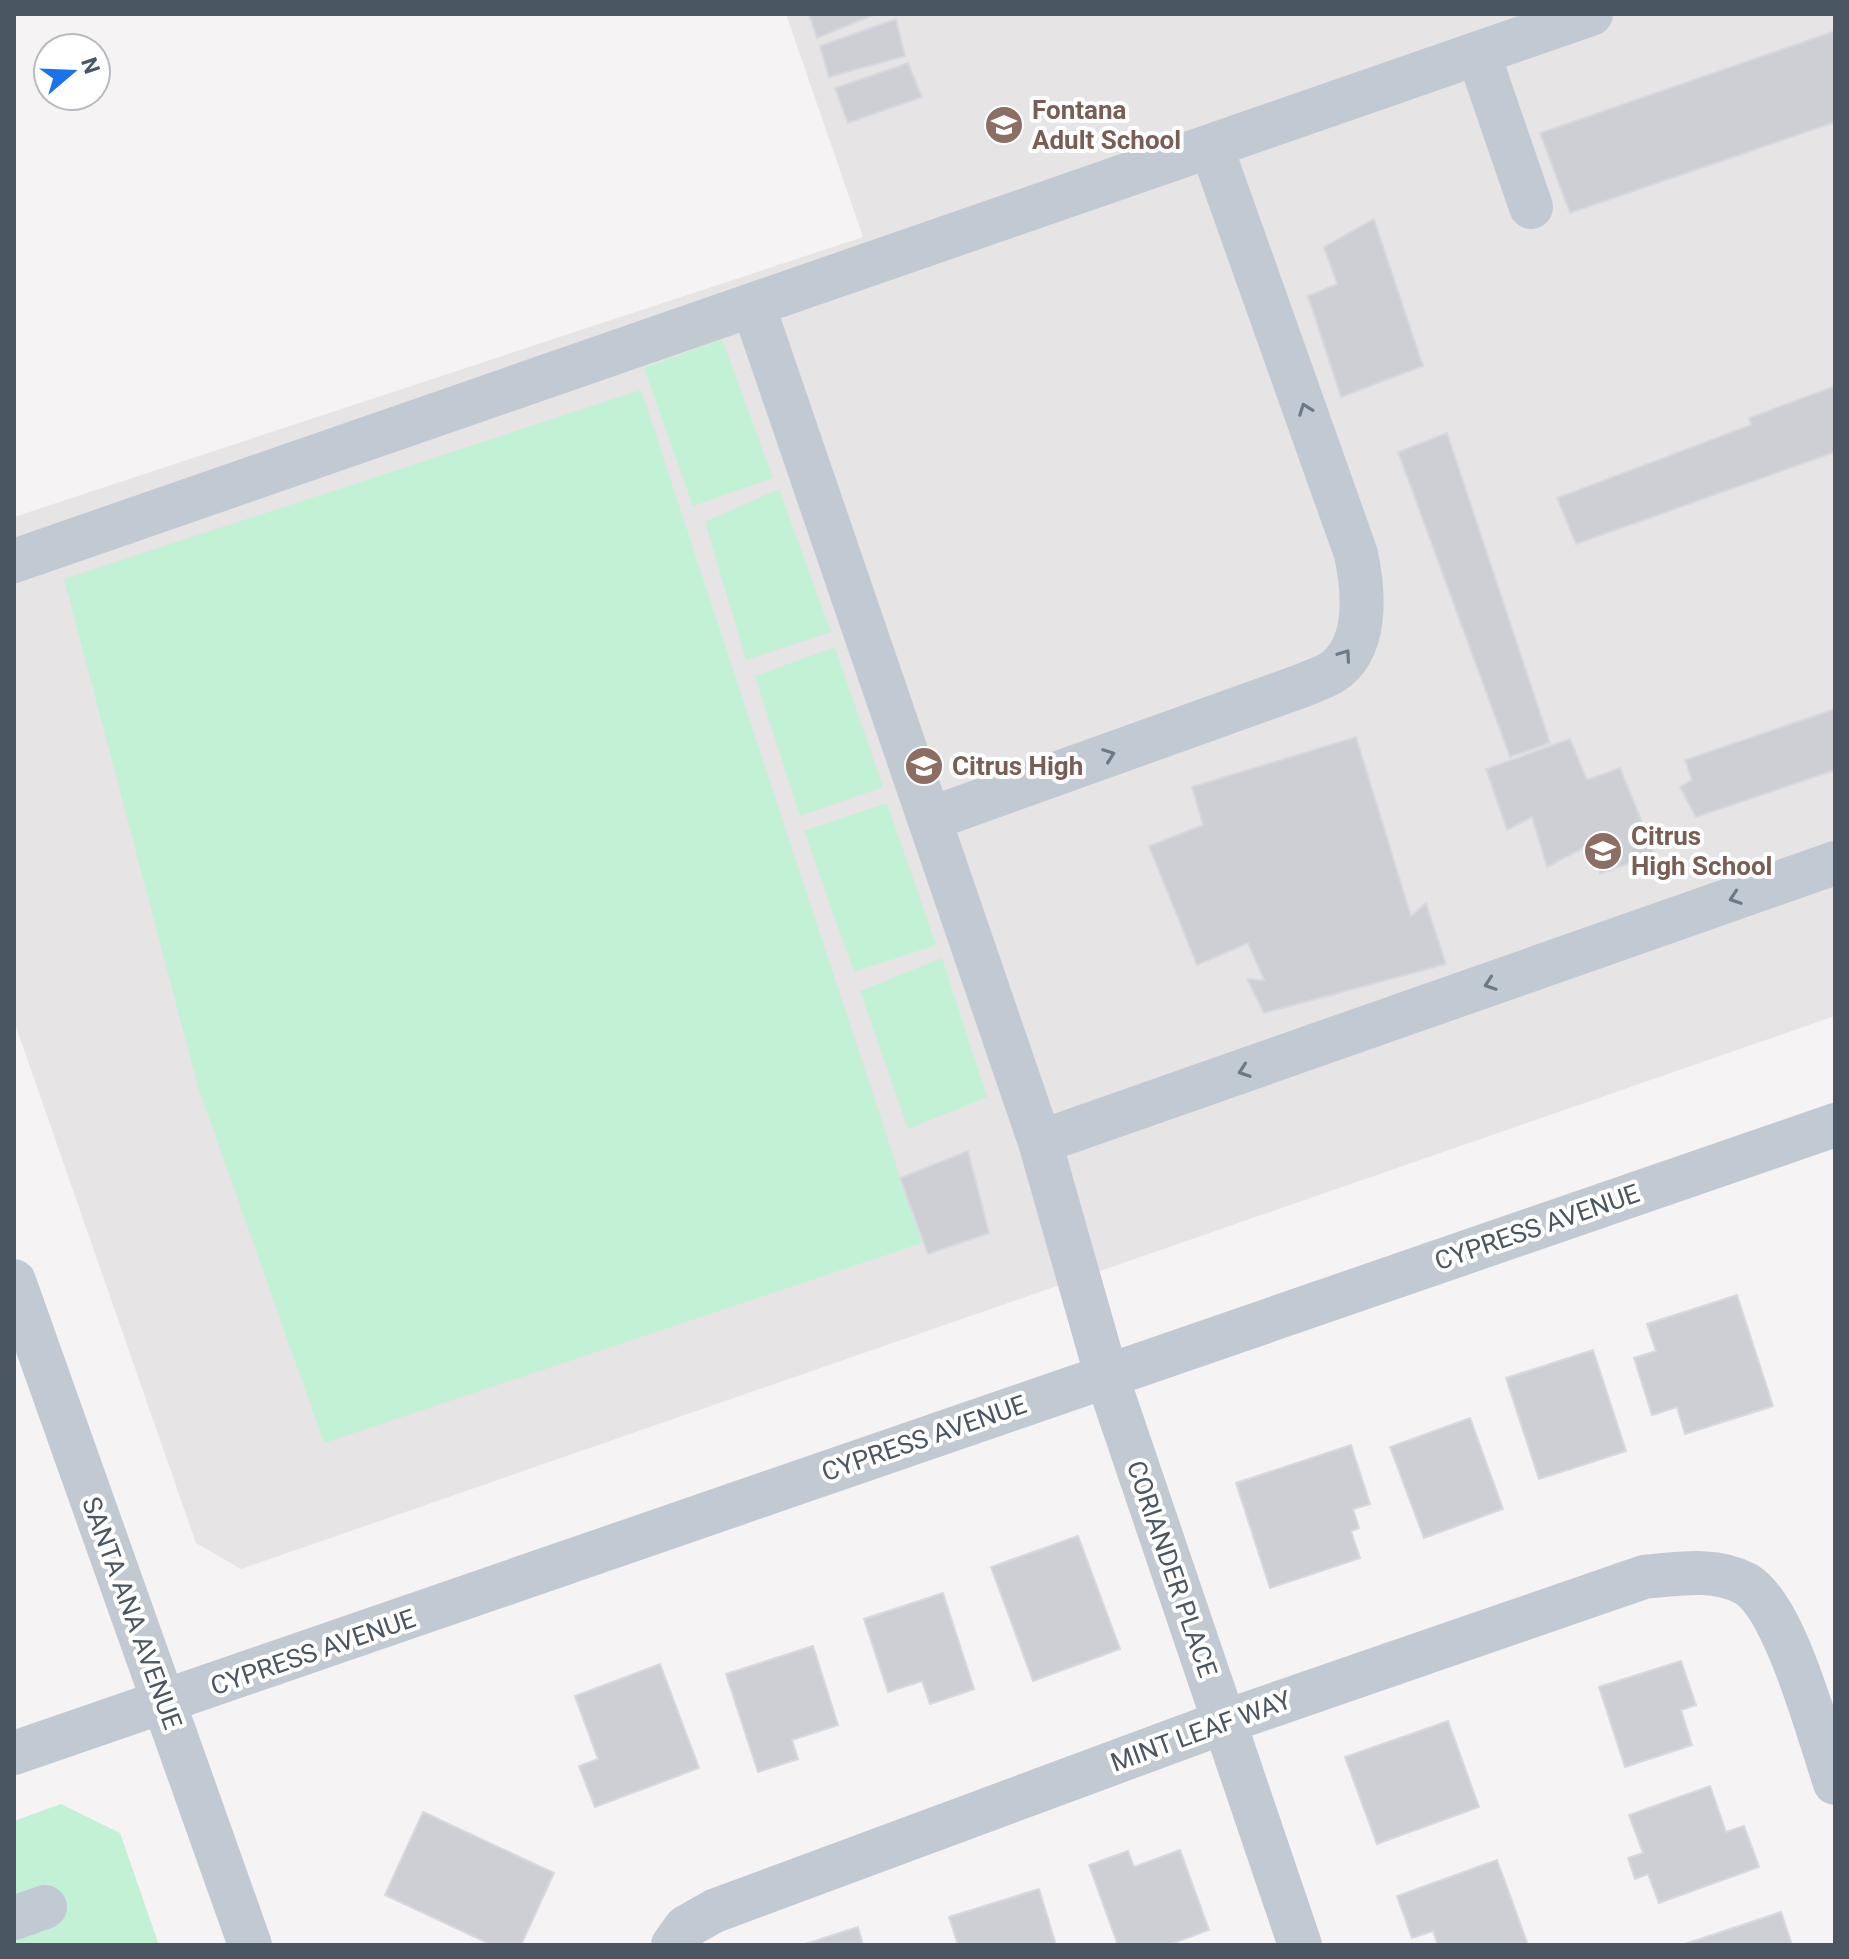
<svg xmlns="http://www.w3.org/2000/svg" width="1849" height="1959" font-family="Roboto,sans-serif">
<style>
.education{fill:#e6e4e5}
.green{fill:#c3f1d5}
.building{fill:#cdcfd5;stroke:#d7d9de;stroke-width:2}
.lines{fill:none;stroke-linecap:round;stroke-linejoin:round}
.minor{stroke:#c1cad2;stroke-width:44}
.oneway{stroke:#6e7983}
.labels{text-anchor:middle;stroke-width:8;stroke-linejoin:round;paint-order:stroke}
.education-label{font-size:26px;font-weight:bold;fill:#785e54;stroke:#fff;text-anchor:start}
.street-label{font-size:26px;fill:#4a5661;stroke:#fff}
</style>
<rect width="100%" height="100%" fill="#f5f3f3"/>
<path class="education" d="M786,14H1835V1016L241,1569L196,1543L14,1021V517L863,237Z"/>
<path class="green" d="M722,339L773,478L693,506L644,368Z
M641,390L922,1243L324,1443L198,1087L64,579Z
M779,489L831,632L746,660L705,522Z
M835,647L883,787L800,816L755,676Z
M887,803L936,945L854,972L804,831Z
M942,958L987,1097L908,1129L860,991Z
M61,1804L120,1833L159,1945H14V1821Z"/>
<path class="building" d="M809,14H876L817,38Z
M896,19L905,56L829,77L820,46Z
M1835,31V122L1570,213L1540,133Z
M908,63L922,97L848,123L835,88Z
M1374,219L1423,366L1341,397L1308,296L1337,284L1324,247Z
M1835,386V452L1576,544L1557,498L1751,425L1749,418Z
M1447,433L1550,743L1510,757L1398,452Z
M1835,709V770L1696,817L1680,787L1692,780L1685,760Z
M1356,737L1411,916L1426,903L1446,964L1264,1013L1247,979L1264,980L1248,943L1197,965L1149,846L1203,825L1192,787Z
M1570,739L1587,780L1620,768L1655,854L1600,874L1591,844L1547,867L1532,817L1507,830L1486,769Z
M968,1151L989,1233L928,1254L900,1178Z
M1737,1295L1773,1406L1685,1434L1677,1407L1652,1415L1634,1358L1656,1351L1647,1324Z
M1593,1350L1626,1451L1539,1479L1506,1378Z
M1470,1418L1503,1509L1424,1538L1390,1447Z
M1351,1445L1370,1504L1353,1509L1359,1528L1351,1531L1360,1558L1270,1588L1236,1483Z
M1078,1536L1120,1649L1033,1681L991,1567Z
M943,1593L974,1689L930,1704L922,1681L888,1692L864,1619Z
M813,1646L838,1725L792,1740L798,1759L758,1772L726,1674Z
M1681,1661L1696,1705L1681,1710L1692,1745L1625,1767L1599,1687Z
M660,1664L699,1768L595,1807L579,1766L598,1759L575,1696Z
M1448,1721L1479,1807L1377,1844L1345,1757Z
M1710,1786L1726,1832L1744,1826L1759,1867L1659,1903L1648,1874L1635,1879L1628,1858L1643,1853L1629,1815Z
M423,1812L554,1873L521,1945H492L385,1895Z
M1180,1850L1209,1930L1168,1945H1118L1089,1865L1128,1851L1134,1867Z
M1497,1860L1528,1945H1438L1433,1931L1412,1938L1397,1896Z
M1039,1889L1056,1945H958L949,1917Z
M1781,1912L1792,1945H1682Z
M858,1927L863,1945H802Z"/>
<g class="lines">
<path class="minor" d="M1478,53L1531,207
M753,305L1040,1142L1106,1374L1300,1945
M14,561L1591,14
M930,819L1301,686C1310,682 1322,678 1331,673C1369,649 1364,592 1356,554L1211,146
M1040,1142L1835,863
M14,1281L250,1945
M14,1753L1835,1125
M14,1918L45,1907
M673,1945L686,1927L714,1911L1224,1722L1644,1577C1677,1574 1715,1567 1746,1584C1786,1608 1819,1737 1835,1783"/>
</g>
<defs><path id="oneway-chevron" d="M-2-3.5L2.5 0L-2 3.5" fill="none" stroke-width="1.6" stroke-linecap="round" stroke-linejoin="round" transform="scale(2)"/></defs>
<g class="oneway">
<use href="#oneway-chevron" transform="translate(1305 409) rotate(-110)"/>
<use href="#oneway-chevron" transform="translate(1345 655) rotate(-55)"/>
<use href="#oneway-chevron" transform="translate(1109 755) rotate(-20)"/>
<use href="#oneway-chevron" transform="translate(1735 898) rotate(161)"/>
<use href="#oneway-chevron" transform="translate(1490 984) rotate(161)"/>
<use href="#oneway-chevron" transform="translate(1244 1071) rotate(161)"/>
</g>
<defs>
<symbol id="school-disc" viewBox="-11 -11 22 22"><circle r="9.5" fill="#8d6e63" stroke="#fff"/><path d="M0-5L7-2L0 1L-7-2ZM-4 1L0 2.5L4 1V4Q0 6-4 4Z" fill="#fff"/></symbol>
</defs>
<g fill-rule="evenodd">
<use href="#school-disc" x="982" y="103" width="44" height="44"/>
<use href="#school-disc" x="902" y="744" width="44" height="44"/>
<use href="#school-disc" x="1581" y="829" width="44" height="44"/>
</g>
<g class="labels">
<g class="education-label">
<text x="1032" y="119">Fontana<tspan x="1032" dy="30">Adult School</tspan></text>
<text x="952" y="775">Citrus High</text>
<text x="1631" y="845">Citrus<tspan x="1631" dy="30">High School</tspan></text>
</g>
<g class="street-label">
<text transform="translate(1537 1227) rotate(-19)" y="9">CYPRESS AVENUE</text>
<text transform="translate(924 1438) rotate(-19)" y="9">CYPRESS AVENUE</text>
<text transform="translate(1172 1569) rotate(71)" y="9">CORIANDER PLACE</text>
<text transform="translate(132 1613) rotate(70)" y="9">SANTA ANA AVENUE</text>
<text transform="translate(313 1652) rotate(-19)" y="9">CYPRESS AVENUE</text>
<text transform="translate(1201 1731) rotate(-20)" y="9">MINT LEAF WAY</text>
</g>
</g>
<rect width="1849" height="1959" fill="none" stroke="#4a5661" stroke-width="32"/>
<g transform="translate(72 72) rotate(71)"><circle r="38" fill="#ffffff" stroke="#b7bbc0" stroke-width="2"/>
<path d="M0-6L14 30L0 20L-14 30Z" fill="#1a73e8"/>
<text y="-12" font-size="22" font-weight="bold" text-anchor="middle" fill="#4a5661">N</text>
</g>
</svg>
